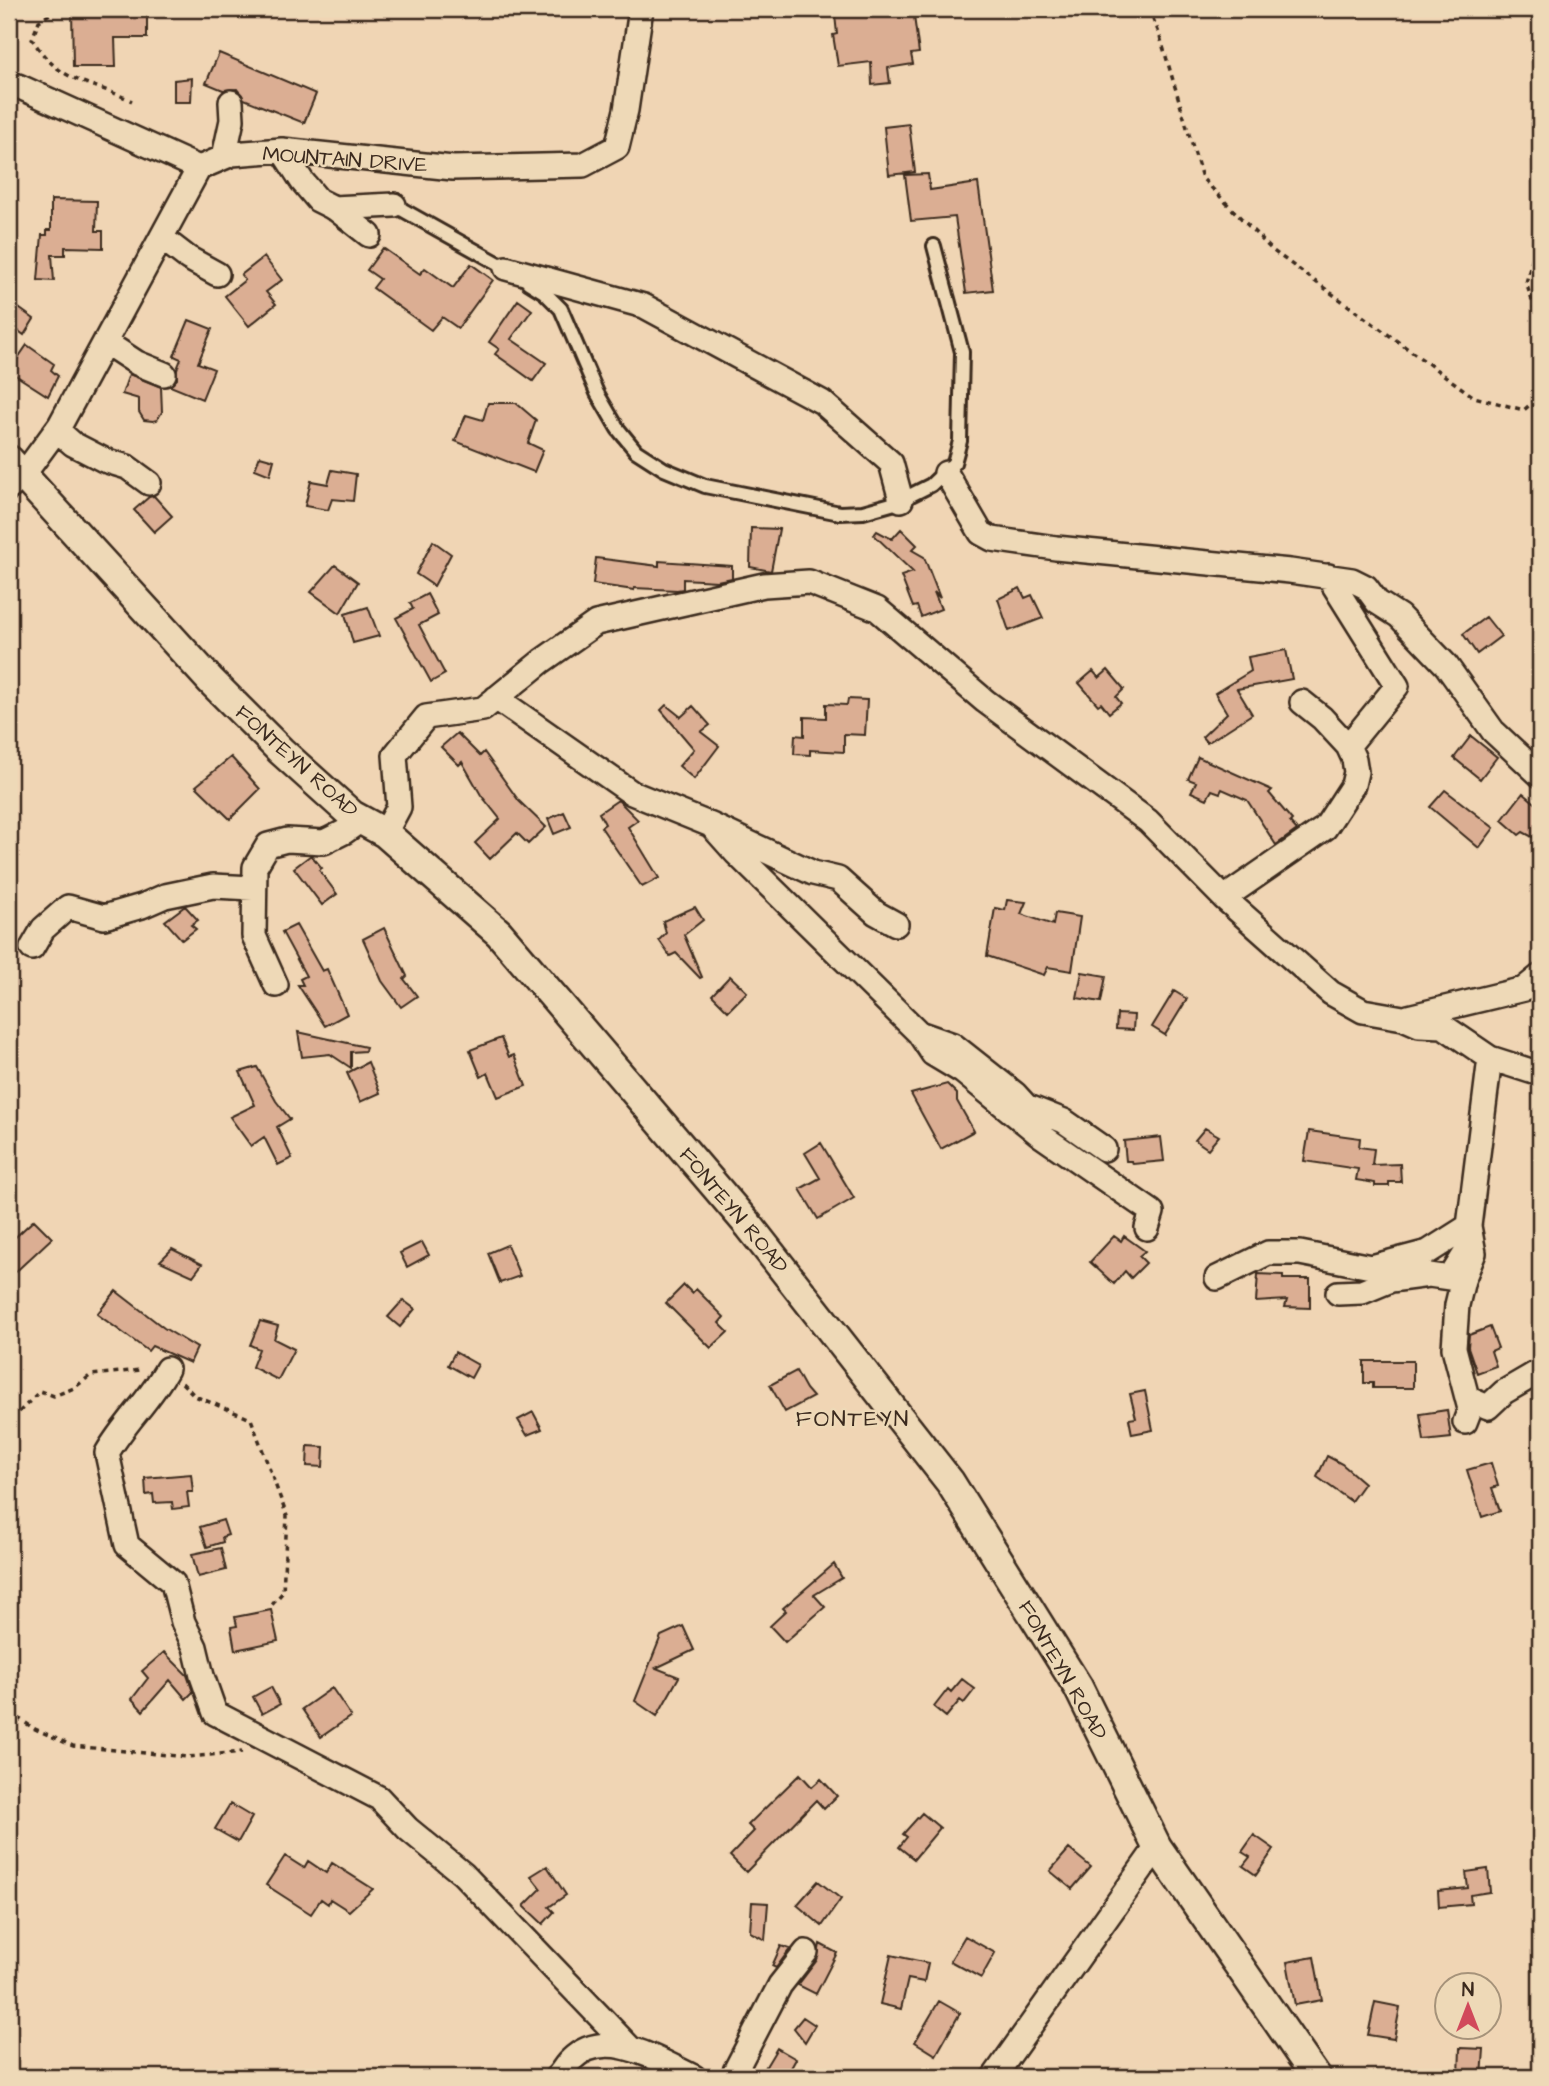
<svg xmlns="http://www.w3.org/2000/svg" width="1549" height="2086" font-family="'Architects Daughter',sans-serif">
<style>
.building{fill:#dbae93;stroke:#3b2a1e;stroke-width:2}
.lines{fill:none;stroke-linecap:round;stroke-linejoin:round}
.service-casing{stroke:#3b2a1e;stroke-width:18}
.minor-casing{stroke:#3b2a1e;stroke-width:28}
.tertiary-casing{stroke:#3b2a1e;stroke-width:33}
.path{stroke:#3b2a1e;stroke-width:3.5;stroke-dasharray:5 5;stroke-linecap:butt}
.service{stroke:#eed9b7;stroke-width:12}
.minor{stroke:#eed9b7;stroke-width:23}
.tertiary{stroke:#eed9b7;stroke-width:28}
.labels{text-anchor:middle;stroke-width:5;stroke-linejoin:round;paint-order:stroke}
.street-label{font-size:21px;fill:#3b2a1e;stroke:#eed9b7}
.neighbourhood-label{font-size:23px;letter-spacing:2px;fill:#3b2a1e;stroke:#eed9b7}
</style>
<rect width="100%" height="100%" fill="#f0d5b4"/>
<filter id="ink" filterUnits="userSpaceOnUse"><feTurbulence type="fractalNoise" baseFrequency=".0143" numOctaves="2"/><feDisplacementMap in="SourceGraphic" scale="14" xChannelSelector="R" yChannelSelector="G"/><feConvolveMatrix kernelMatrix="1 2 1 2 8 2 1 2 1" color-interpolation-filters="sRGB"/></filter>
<g filter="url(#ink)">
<path class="building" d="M72,9H147V38H115L116,67H73Z
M885,9H913L919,53L911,54L913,64L888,68L890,83L872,85L871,62L838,66L833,35L837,34L835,15Z
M219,53L316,94L304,123L244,99L237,89L223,90L206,83Z
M192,78L191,102H174V80Z
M909,124L915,172L889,175L884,127Z
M928,174L930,190L978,183L993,290L966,293L955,217L911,221L905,175Z
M51,200L97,201L96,231H103V248L65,247V255H52L54,281L38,280L42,235H47V230H51Z
M383,248L420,274L425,268L453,288L471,264L493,280L458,328L442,317L431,330L373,288L380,279L367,270Z
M264,257L282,280L266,292L276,304L249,326L225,296L245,280L241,275Z
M518,300L532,310L511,339L546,363L533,381L495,354L499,349L489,342Z
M9,301L34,319L24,335L9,324Z
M189,320L212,329L198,363L214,369L202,399L170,386L177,379V369L181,359L174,356Z
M27,345L54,364L51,370L58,376L48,396L9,371Z
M129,374L161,387L162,412L157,420L153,421L144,420L139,412V399L122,394Z
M488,403H516L536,420L528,443L543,450L534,472L455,441L466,415L483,420Z
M260,456L274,460L270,475L255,469Z
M332,470L356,474L353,501L332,499L328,510L305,506L311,481L328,484Z
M154,496L172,516L154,532L134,510L149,497Z
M751,528L779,529L771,571L750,567Z
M901,529L917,545L912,550L924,557L940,598L934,592L941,609L921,617L917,606L913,607L901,576L913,572L874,535L877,531L892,539Z
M433,541L451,554L434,586L416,574Z
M596,558L659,566V561L732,566V578L717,581L683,579V589L677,590L634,588V590L593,584Z
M335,565L358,582L340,613L311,592Z
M1020,588L1025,598L1032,595L1043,618L1009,631L998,599Z
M427,594L438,615L419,625L445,674L431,682L396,618L413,609L410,603Z
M368,607L379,636L353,643L345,614Z
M1486,617L1501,636L1477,654L1463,634Z
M1286,650L1292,679L1237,689L1252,714L1207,743L1202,737L1227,713L1215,693L1251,671L1248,657Z
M1108,670L1124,689L1116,697L1121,703L1109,713L1101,703L1098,705L1079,683L1093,671L1099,678Z
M848,699L867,700L865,735L844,734V752L810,750V755L794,754L795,735L804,736V717L826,718V704L847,705Z
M666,705L681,717L693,706L710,725L701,732L719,746L694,779L679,766L694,749L661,710Z
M457,733L480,756L484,752L519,801L546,827L528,844L517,833L490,859L475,843L500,819L481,795L462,762L459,765L441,747Z
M1471,736L1497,757L1480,779L1454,758Z
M231,757L260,789L230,819L196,786Z
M1198,757L1272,790L1269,793L1292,820L1290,822L1297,830L1276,845L1247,800L1222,789L1220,793L1212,790L1207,799L1191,792L1196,782L1188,779Z
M1445,790L1494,828L1479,848L1430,807Z
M1523,793L1540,807V841L1523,832L1519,835L1502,820Z
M618,800L638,820L628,827L659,878L642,887L601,827L605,824L599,813Z
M564,812L571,827L554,834L548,819Z
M311,855L322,868L319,870L337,894L322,905L294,868Z
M1007,900L1026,902L1021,914L1053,925L1055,913L1080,917L1072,971L1048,967L1044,975L987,956L995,908L1005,910Z
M185,906L198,920L191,925L196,929L182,940L165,921Z
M695,907L703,920L684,935L702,977L700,978L676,953L670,956L659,940L666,933L663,921Z
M296,925L322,971L327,969L347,1014L325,1026L298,985H303L300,979L306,976L282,932Z
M384,928L407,976L404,979L417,996L401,1007L382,981L363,939Z
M1082,972L1106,976L1101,1002L1077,998Z
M730,976L747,992L728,1011L712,995Z
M1174,991L1187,999L1165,1035L1152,1027Z
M1117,1014L1134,1015L1133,1030L1116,1029Z
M298,1032L366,1047L365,1051L351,1052V1068L330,1054L302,1057Z
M501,1038L509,1057L514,1055L526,1086L498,1097L488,1073L481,1077L470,1050Z
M368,1062L380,1093L360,1102L347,1073Z
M257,1067L276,1101L290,1119L277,1127L292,1158L278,1165L264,1137L251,1146L230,1117L255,1105L240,1072Z
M947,1084L957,1094V1101L974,1131L941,1149L911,1094Z
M1205,1128L1219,1136L1208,1149L1195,1140Z
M1309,1131L1360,1138L1359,1147L1374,1149L1372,1165L1400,1164L1401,1182H1389V1186H1375V1183L1356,1180L1358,1169L1304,1161Z
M1161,1137L1164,1161L1133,1164L1132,1161H1126L1124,1141Z
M821,1143L854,1198L818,1219L800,1189L820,1178L805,1153Z
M34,1220L52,1238L9,1278V1243Z
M1114,1236L1121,1241L1124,1236L1145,1251L1139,1256L1146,1263L1131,1278L1125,1271L1114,1284L1090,1262Z
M422,1242L429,1255L407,1267L400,1253Z
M507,1245L520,1276L500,1283L488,1253Z
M172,1249L202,1264L193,1276L160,1261Z
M1258,1274L1283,1275V1279H1310V1308L1285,1307L1287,1300L1256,1302Z
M684,1285L692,1293L696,1289L724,1317L719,1323L728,1332L711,1348L666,1303Z
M116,1291L164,1328L197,1348L190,1363L152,1346L148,1351L97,1314Z
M403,1300L415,1309L400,1327L388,1317Z
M260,1321L278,1326L274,1339L294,1349L278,1380L252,1367L259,1349L250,1345Z
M1490,1327L1498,1348L1491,1351L1496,1366L1477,1373L1468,1347L1469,1335Z
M455,1352L478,1365L471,1378L448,1365Z
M1364,1361H1413V1388H1373V1383H1364Z
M796,1371L806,1389L813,1397L785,1412L770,1385Z
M1145,1391L1153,1430L1132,1434L1129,1419L1136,1418L1130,1394Z
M1447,1410L1451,1438L1424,1441L1420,1414Z
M533,1412L542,1429L527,1435L518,1420Z
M308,1446L324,1447L323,1467L307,1466Z
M1327,1456L1342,1464L1364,1483L1351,1501L1317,1477Z
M1491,1463L1498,1486L1492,1488L1500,1511L1482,1517L1467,1470Z
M191,1474L193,1492H187L189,1507L173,1509L172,1502L154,1503L153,1494L146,1495L145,1478Z
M223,1520L228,1535L222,1537L223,1542L207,1547L200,1527Z
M221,1548L226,1570L198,1577L192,1554Z
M834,1564L842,1578L814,1595L825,1607L785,1642L770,1626L786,1611L783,1608Z
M271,1610L278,1641L235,1650L231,1627L237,1626L235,1617Z
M683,1626L694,1650L656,1668L679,1677L657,1716L635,1701L661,1636Z
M164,1652L187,1675L193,1692L186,1699L170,1680L143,1711L132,1699L148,1678L142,1671Z
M962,1679L975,1689L964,1703L960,1700L946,1717L934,1707L948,1689L951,1692Z
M271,1687L280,1704L262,1714L253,1697Z
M332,1688L351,1716L321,1737L302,1709Z
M800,1774L812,1787L821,1779L837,1796L824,1809L816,1800L746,1872L730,1856L754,1831L748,1825Z
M230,1804L252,1817L238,1842L215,1829Z
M922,1813L940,1828L914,1859L899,1847L907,1837L903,1834Z
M1254,1835L1274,1849L1256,1875L1243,1866L1250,1857L1242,1852Z
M1069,1849L1091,1867L1072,1889L1050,1871Z
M285,1856L304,1868L308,1861L326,1873L332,1863L373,1889L349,1911L330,1899L328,1904L321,1899L311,1914L266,1885Z
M547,1866L566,1895L549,1907L554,1912L543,1924L524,1906L541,1889L531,1876Z
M1488,1869L1490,1892L1470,1895L1471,1904L1439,1907L1438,1891L1468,1888L1466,1872Z
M818,1881L841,1899L822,1926L797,1905Z
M752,1902L768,1903L765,1940L750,1932Z
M965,1936L995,1953L981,1978L950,1961Z
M820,1944L837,1953L816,1994L798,1985L817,1960Z
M781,1946L790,1949L776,1968L772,1966Z
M891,1955L928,1963L924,1982L908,1979L901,2009L880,2004Z
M1314,1957L1322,2000L1295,2005L1287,1962Z
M939,2001L960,2013L936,2055L915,2042Z
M1375,2002L1400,2007L1394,2039L1368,2035Z
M803,2017L815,2025L805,2042L794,2028Z
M777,2048L796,2059L786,2077L765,2068Z
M1460,2048L1484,2049L1482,2077H1459Z"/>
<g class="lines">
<defs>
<path id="service" d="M394,205L510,270
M528,282L544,292L561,309L597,393L618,429L636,451L664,469L705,486L840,513L863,512L895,503L931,485L954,463L960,441L962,352L934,246"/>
<path id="minor" d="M9,86H18L199,168
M282,150L302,181L318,200L336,209L369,235
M224,157L232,120L231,102
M333,208L394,205
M162,238L188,258L217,274
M506,268L644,306L822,402L891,463L901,500
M105,342L137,363L164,374
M57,430L73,444L104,460L127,467L149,483
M946,473L981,533L992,539L1056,548L1290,571L1352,580L1366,587L1377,602L1399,616L1446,665L1493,731L1540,775
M9,488L24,474L60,425L199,168L232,154L282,150L453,168L583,165L617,147L626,110L641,9
M496,698L632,793L711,825L813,873L838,879L876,913L896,924
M1302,702L1322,718L1348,746L1397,686L1328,576
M711,825L736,853L919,1033L953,1045L1015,1094L1026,1106L1064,1121L1104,1149
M385,833L399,807L395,755L426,717L483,709L542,661L596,623L764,585L809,582L877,609L985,701L1148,821L1224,898L1331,993L1363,1011L1403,1018L1419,1025L1443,1026L1490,1058L1469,1226L1474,1253L1463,1280L1457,1305L1454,1348L1470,1409L1465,1422
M1224,898L1325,828L1353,785L1356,772L1354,759L1348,746
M32,948L43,929L68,907L104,917L142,906L165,896L213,886L253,888
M276,985L254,936L255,867L268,845L287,840L324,842L344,832L361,820
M1408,1017L1524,989L1540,976
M919,1033L933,1054L963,1072L1039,1134L1152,1212L1147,1228
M1490,1058L1540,1074
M1217,1278L1268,1253H1300L1371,1267L1428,1252L1469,1226
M1338,1293L1362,1292L1391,1280L1429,1275L1450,1278L1465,1254
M167,1369C150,1400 125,1422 107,1453L127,1545L173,1583L183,1622L195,1647L202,1676L215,1713L379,1798L408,1829L463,1874L629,2047
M1467,1398L1488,1407L1504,1392L1540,1371
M557,2077C562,2072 566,2064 571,2060C606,2025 659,2061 694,2077
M732,2077L780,1985L806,1952
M994,2077L1157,1847"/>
<path id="tertiary" d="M9,460L211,681L281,751L352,815L385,833L499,933L750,1227L950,1482L1078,1687L1157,1847L1316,2077"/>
</defs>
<use href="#service" class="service-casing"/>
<use href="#minor" class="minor-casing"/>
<use href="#tertiary" class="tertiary-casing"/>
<path class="path" d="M58,9L39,21L32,39C62,86 87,79 132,101
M1149,9L1159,33L1202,178L1272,250L1474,397L1524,410L1540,396
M1540,240L1535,248L1526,283L1540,323
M182,1383L195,1396L251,1419L287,1516L283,1592L271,1606
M19,1412L40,1391L54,1396L74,1388L91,1375L141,1370
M9,1712L35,1729L73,1746L188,1757L242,1752"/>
<use href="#service" class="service"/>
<use href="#minor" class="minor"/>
<use href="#tertiary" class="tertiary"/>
</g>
</g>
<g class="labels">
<g class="street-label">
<text transform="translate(345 159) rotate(4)" y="7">MOUNTAIN DRIVE</text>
<text transform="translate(297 761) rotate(42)" y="7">FONTEYN ROAD</text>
<text transform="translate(734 1210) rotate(50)" y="7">FONTEYN ROAD</text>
<text transform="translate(1063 1670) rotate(60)" y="7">FONTEYN ROAD</text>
</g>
<g class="neighbourhood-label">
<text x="853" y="1426">FONTEYN</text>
</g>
</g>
<rect width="1549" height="2086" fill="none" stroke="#eed9b7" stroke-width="35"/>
<rect x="18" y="18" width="1514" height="2051" fill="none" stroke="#3b2a1e" stroke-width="2.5" filter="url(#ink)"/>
<g transform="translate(1468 2006)"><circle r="33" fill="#eed9b7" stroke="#a6937a" stroke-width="2"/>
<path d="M0-5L12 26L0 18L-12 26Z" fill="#d1495b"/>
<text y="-10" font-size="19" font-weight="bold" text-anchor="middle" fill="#3b2a1e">N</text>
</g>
</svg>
